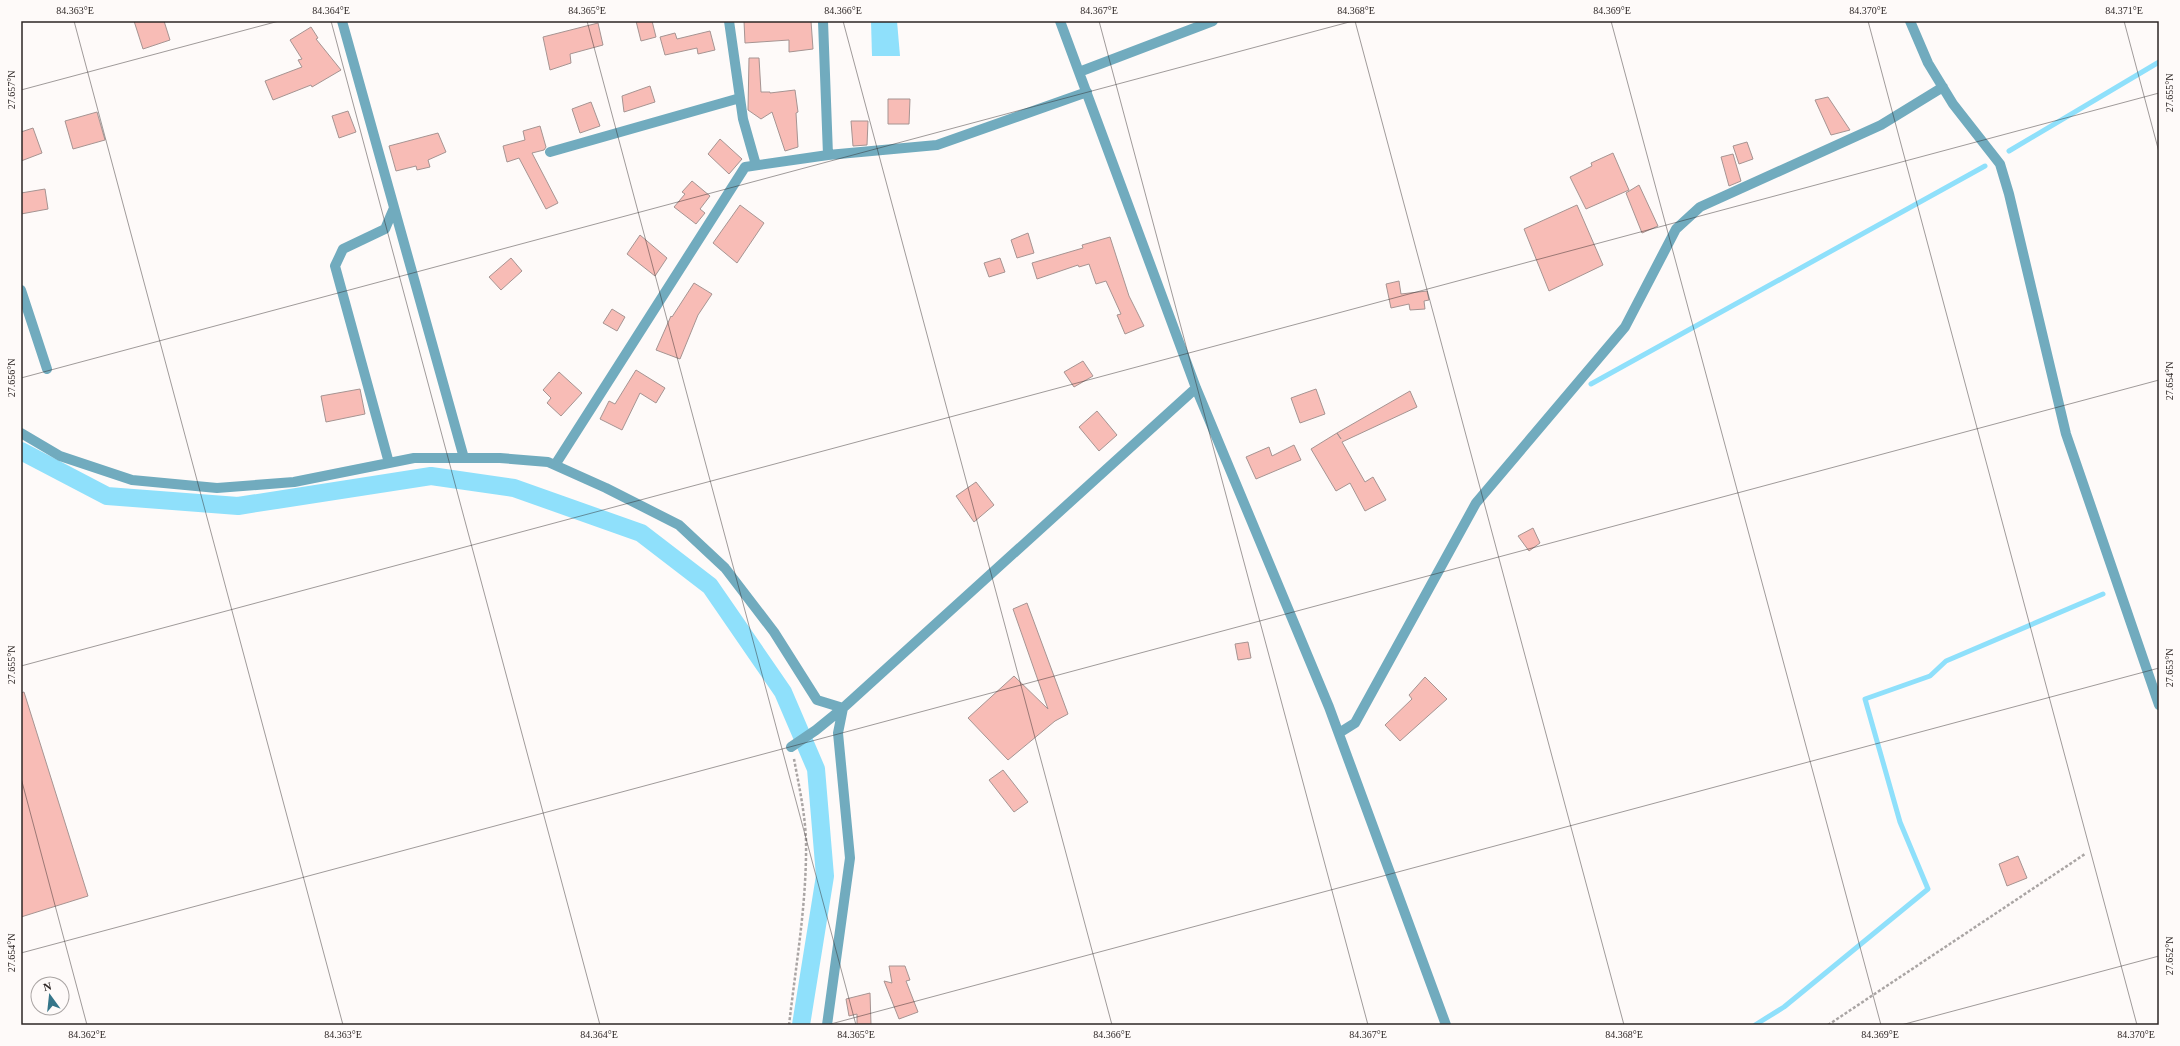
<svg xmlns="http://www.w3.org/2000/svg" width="2180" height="1046" font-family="Georgia,serif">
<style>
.water{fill:#8fe0fb}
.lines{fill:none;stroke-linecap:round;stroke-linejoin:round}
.stream{stroke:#8fe0fb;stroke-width:5}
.canal{stroke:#8fe0fb;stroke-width:18}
.building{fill:#f8bcb6;stroke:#a69492}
.path{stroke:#aaa5a4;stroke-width:2.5;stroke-dasharray:3 2;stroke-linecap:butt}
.minor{stroke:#71abbe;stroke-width:10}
.ticks{fill:none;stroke:#2d2625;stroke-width:1;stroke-opacity:0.45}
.neatline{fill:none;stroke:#2d2625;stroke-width:1.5}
.ticks-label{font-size:10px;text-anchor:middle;fill:#2d2625}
</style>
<rect width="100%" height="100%" fill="#fefaf9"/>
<path class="water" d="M871,21H897L900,56H872Z"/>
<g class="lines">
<path class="stream" d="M2009,151L2159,62
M1591,384L1985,166
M1755,1025L1784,1007L1928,889L1900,822L1865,699L1930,676L1946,661L2103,594"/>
<path class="canal" d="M21,451L107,496L238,506L431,476L514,488L641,533L710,586L783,692L816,769L825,876L801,1025"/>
</g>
<path class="building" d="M134,21H164L170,40L143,49Z
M636,21H652L656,37L641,41Z
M744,21H811L813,49L789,52V40L745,43Z
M598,23L603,45L570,54L571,63L550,70L543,37Z
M311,27L318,38L316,39L341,70L312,87L311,85L273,100L265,81L302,67L298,60L302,59L290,40Z
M710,31L715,50L698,54L697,48L665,55L660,37L675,33L677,39Z
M749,58H759L761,92H770V93L795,90L798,112L796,113L798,147L785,151L772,112L761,119L748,110Z
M650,86L655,102L624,112L622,96Z
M1828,97L1850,130L1831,135L1815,100Z
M888,99H910L909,124H888Z
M591,102L600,126L580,133L572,109Z
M348,111L356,132L339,138L332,116Z
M97,112L105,140L73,149L65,121Z
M851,121H868L867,145L853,146Z
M540,126L546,147L544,150L532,153L558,203L546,209L519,158L507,162L503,146L525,140L523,131Z
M33,128L42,153L21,161V132Z
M438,133L446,152L428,160L430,167L417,170L416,166L396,171L389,146Z
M720,139L742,159L729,174L708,154Z
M1747,142L1753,159L1739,164L1733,146Z
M1613,153L1629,190L1586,209L1570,177L1592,166L1591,163Z
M1733,154L1741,181L1729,186L1721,157Z
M692,181L710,196L700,209L705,213L696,224L674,207L685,194L682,192Z
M1639,185L1658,226L1642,233L1626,193Z
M45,189L48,209L21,214V193Z
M740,205L764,223L737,263L713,243Z
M1577,205L1603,265L1549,291L1524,229Z
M1028,233L1034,253L1017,258L1011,240Z
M640,235L667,258L655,276L627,254Z
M1110,237L1129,296L1144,326L1125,334L1117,315L1121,314L1106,281L1096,284L1089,264L1079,267L1078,265L1037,279L1032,263L1083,248L1082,245Z
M511,258L522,271L501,290L489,277Z
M1000,258L1005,272L989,277L984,263Z
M1399,281L1401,294L1427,291L1429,300L1424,301L1425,309L1410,310L1409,304L1391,308L1386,284Z
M694,283L712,294L698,315L680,359L656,350L671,316L672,317Z
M612,309L625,317L617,331L603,323Z
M1083,361L1093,376L1074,387L1064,372Z
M636,370L665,388L656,403L640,393L622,430L600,419L609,401L615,404Z
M559,372L582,393L561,416L547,403L551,398L543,390Z
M360,389L365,414L326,422L321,396Z
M1316,389L1325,414L1300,423L1291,398Z
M1410,391L1417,407L1342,442L1365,482L1373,477L1386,500L1365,511L1350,483L1336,491L1311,449L1337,433L1341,439L1337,433Z
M1097,411L1117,435L1099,451L1079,427Z
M1294,445L1301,460L1256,479L1246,457L1269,447L1272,456Z
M976,482L994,505L974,522L956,496Z
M1533,528L1540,543L1529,551L1518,536Z
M1027,603L1068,714L1055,721L1008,760L968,718L1014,676L1048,709L1013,609Z
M1248,642L1251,658L1238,660L1235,644Z
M1425,677L1447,699L1400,741L1385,725L1412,699L1409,695Z
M24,692L88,896L21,917V693Z
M1003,770L1028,802L1014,812L989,780Z
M2018,856L2027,878L2007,886L1999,864Z
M889,966H905L910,980L906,981L918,1012L899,1019L884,981L892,983Z
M870,993L871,1025H857V1014L849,1016L846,999Z"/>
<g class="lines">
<path class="path" d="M789,1025C796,964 807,902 806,840C805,813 799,786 794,759
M1828,1025L2085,854"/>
<path class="minor" d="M342,21L464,458
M729,21L743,119L756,165
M823,21L828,155
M1060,21L1196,388L1329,707L1446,1025
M1910,21L1928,63L1953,104L2000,164L2009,194L2066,434L2159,705
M1079,72L1213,21
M550,152L740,98
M21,290L47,369
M21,433L60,456L132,480L217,488L294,482L414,458H500L548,462L606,488L679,525L725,568L774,632L817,700L843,708
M389,463L335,266L343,249L385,229L394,208
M555,465L745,167L828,155L937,145L1087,92
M1339,733L1355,723L1476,503L1625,327L1676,229L1700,207L1881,125L1943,87
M791,747L816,730L843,708
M827,1025L850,858L838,733L843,708L1196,388"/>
</g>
<path class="ticks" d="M74,21L343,1025M331,21L600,1025M587,21L856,1025M843,21L1112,1025M1099,21L1368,1025M1355,21L1624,1025M1611,21L1881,1025M1868,21L2137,1025M2124,21L2159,152M21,90L279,21M21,378L1353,21M21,666L2159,93M21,778L87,1025M21,953L2159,380M827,1025L2159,668M1901,1025L2159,956"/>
<rect width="2180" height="1046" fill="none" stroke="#fefaf9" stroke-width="44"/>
<g transform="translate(50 996) rotate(345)"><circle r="19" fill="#fefaf9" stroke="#aaa5a4"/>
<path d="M0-3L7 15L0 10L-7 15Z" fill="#357589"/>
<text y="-6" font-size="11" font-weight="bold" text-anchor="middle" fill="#2d2625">N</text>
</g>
<rect x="22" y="22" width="2136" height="1002" class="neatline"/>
<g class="ticks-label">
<text x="75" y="14">84.363°E</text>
<text x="331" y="14">84.364°E</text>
<text x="587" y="14">84.365°E</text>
<text x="843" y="14">84.366°E</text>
<text x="1099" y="14">84.367°E</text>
<text x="1356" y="14">84.368°E</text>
<text x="1612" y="14">84.369°E</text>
<text x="1868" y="14">84.370°E</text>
<text x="2124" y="14">84.371°E</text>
<text transform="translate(11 90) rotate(-90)" y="4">27.657°N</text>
<text transform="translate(2169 93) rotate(-90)" y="4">27.655°N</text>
<text transform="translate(11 378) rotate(-90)" y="4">27.656°N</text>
<text transform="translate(2169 381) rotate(-90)" y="4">27.654°N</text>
<text transform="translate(11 665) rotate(-90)" y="4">27.655°N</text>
<text transform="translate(2169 668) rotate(-90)" y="4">27.653°N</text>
<text transform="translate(11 953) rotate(-90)" y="4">27.654°N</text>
<text transform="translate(2169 956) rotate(-90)" y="4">27.652°N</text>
<text x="87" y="1038">84.362°E</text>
<text x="343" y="1038">84.363°E</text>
<text x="599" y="1038">84.364°E</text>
<text x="856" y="1038">84.365°E</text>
<text x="1112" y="1038">84.366°E</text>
<text x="1368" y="1038">84.367°E</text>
<text x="1624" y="1038">84.368°E</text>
<text x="1880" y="1038">84.369°E</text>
<text x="2136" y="1038">84.370°E</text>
</g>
</svg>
